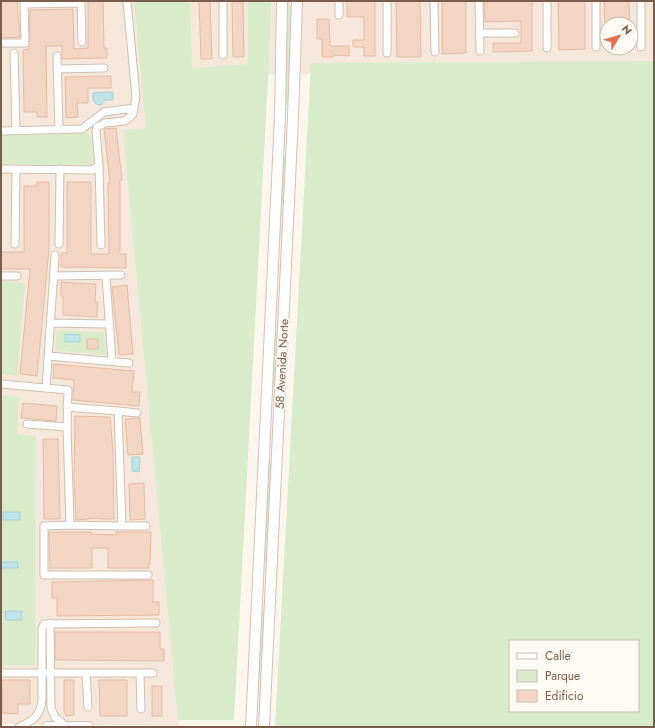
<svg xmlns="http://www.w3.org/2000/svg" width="655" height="728" font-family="Jost,sans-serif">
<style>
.residential{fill:#f5e8da;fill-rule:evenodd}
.green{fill:#d8ecc9;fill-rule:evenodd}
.water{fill:#bfe3e8;stroke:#a5d3da}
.building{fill:#f3d5c3;stroke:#e6bba3}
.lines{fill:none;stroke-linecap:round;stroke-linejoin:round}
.street-casing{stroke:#d1beb0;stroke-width:9}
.secondary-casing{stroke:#d6c0b0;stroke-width:12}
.street{stroke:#fff;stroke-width:7}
.secondary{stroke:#fff;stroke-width:10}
.labels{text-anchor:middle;stroke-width:3.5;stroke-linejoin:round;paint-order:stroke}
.street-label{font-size:12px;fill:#7a5c4d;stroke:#fffaf3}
</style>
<rect width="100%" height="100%" fill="#fdf6ec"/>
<path class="residential" d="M1,1H654V67L146,77L151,136L131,138L179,726L1,724ZM607,24H631V48H607Z"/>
<path class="green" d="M134,1H190L192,68L248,64V1H271L269,60L234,720H178L123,130L146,128Z
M286,1H288L291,9L289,105H286Z
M654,61V727H275L311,63ZM510,641H638V711H510Z
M87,133C94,141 97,156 92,166L1,164V135Z
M283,150L286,163L283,242H281L282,218L280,211Z
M1,281L25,283L17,376L1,374Z
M277,285L275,329L278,338L275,411H273L274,390L272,380Z
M57,330L104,332L106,355L55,350Z
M1,395L19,397L17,434L36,436L35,665H1Z
M269,433H270L269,457L272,466L267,561H265L266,536L264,528Z
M263,582L262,607L265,616L260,702H259L260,678L257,670Z"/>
<path class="water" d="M113,92V100H105L101,105L96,104L93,100V93Z
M65,334L80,335V342H65Z
M132,457H140L139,472L132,471Z
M3,512H20V520H3Z
M1,562H18V568H1Z
M5,611H22V620H6Z"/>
<path class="building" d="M1,1H17L20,37L1,38Z
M88,1H103L104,48H107V58L62,59V46H46L47,117H37V112H24L23,50L29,49L30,10L73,9L74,49L88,48Z
M199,1H210L212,59H201Z
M347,1H375V56H364V47H353V40H364V17H347Z
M396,1H420L421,57H397Z
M442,1H466V53L442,54Z
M484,1H532V51L493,52V43H521V21L485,22Z
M558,1H585V49L559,50Z
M604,1H629L630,24H605Z
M232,2H243L244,57H233Z
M317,19H329L330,46H349V56L334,55V57H322V39H317Z
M111,76V88H88V103H77L78,117L66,118L65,77Z
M116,128L122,180H120V254H126V268L61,267V253H67V182H91V254H109L108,183H110L104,129Z
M37,182H49V249L37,376L20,374L30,269H1V252H24V186H37Z
M61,282L96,284L95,302H98L97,317L63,315V297L61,296Z
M127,285L133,354L119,355L112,287Z
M87,339H98V349H87Z
M54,364L134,371L132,392H140L139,406L73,400L74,380L53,378Z
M23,403L57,406L56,421L21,418Z
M75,416L110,417L113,451L114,519H99V518L76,520L74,478Z
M140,418L143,454L128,455L125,419Z
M43,439H58L60,519H44Z
M144,483L145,519L130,520L129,484Z
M49,532H91V534L116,535V532H151L150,565H148L149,568H108V548H92V568H50Z
M153,580V602H159V615L57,616V598H52V582Z
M55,632H160V649H164V661L55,660Z
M2,680H30V704H18V714L2,713Z
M64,680H74V715L66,716L64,711Z
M99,680H127V716H100Z
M152,686H162V716H152Z"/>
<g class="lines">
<defs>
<path id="street" d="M81,1L82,42
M223,1V55
M387,1V53
M434,1L435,52
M479,1L480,51
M547,1V48
M24,4L81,3
M339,15V1
M480,33H515
M1,43H25L24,1
M596,47V1
M641,47V1
M14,53L16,131
M57,56L59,130
M57,69L104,68
M1,131L82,129L104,112L134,108
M99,165L101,245
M1,169L93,170L99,165L96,132L97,127L105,123L125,121L133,114L136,97L127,1
M15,244L16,169
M59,244L60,169
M1,276H17
M55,276L121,275
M106,276L112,361
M51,323L109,324
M48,356L129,363
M1,384L68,390L67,427L70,525
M46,388L55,255
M67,407L118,411L122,526L70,525L44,526V575H148
M118,411L137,413
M27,424L67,427
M122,526H146
M50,623L51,708L55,717L67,727
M1,673H153
M86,673L88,707
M140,673L141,709
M19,727C33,721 40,716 42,701V628L44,624L156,623"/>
<path id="secondary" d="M47,727H88
M251,727L280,117L282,1
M264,727L293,117L297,1"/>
</defs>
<use href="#street" class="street-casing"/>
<use href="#secondary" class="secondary-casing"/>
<use href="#street" class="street"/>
<use href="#secondary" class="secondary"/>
</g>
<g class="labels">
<g class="street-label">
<text transform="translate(282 364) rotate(-87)" y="4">58 Avenida Norte</text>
</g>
</g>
<rect width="655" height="728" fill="none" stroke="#7a5c4d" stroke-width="4"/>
<rect x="509" y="640" width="130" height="72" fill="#fffaf3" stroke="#cabbb1"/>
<rect x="517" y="653" width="20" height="6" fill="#ffffff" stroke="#cabbb1"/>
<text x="545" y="660" font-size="12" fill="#7a5c4d">Calle</text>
<rect x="517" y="670" width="20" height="12" fill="#d8ecc9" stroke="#cabbb1"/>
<text x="545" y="680" font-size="12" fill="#7a5c4d">Parque</text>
<rect x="517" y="690" width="20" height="12" fill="#f3d5c3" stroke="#cabbb1"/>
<text x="545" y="700" font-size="12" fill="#7a5c4d">Edificio</text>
<g transform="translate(619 36) rotate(52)"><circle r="19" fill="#fffaf3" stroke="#cabbb1"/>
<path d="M0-3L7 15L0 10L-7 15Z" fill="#e76f51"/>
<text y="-6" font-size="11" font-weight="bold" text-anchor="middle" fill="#7a5c4d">N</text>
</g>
</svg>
